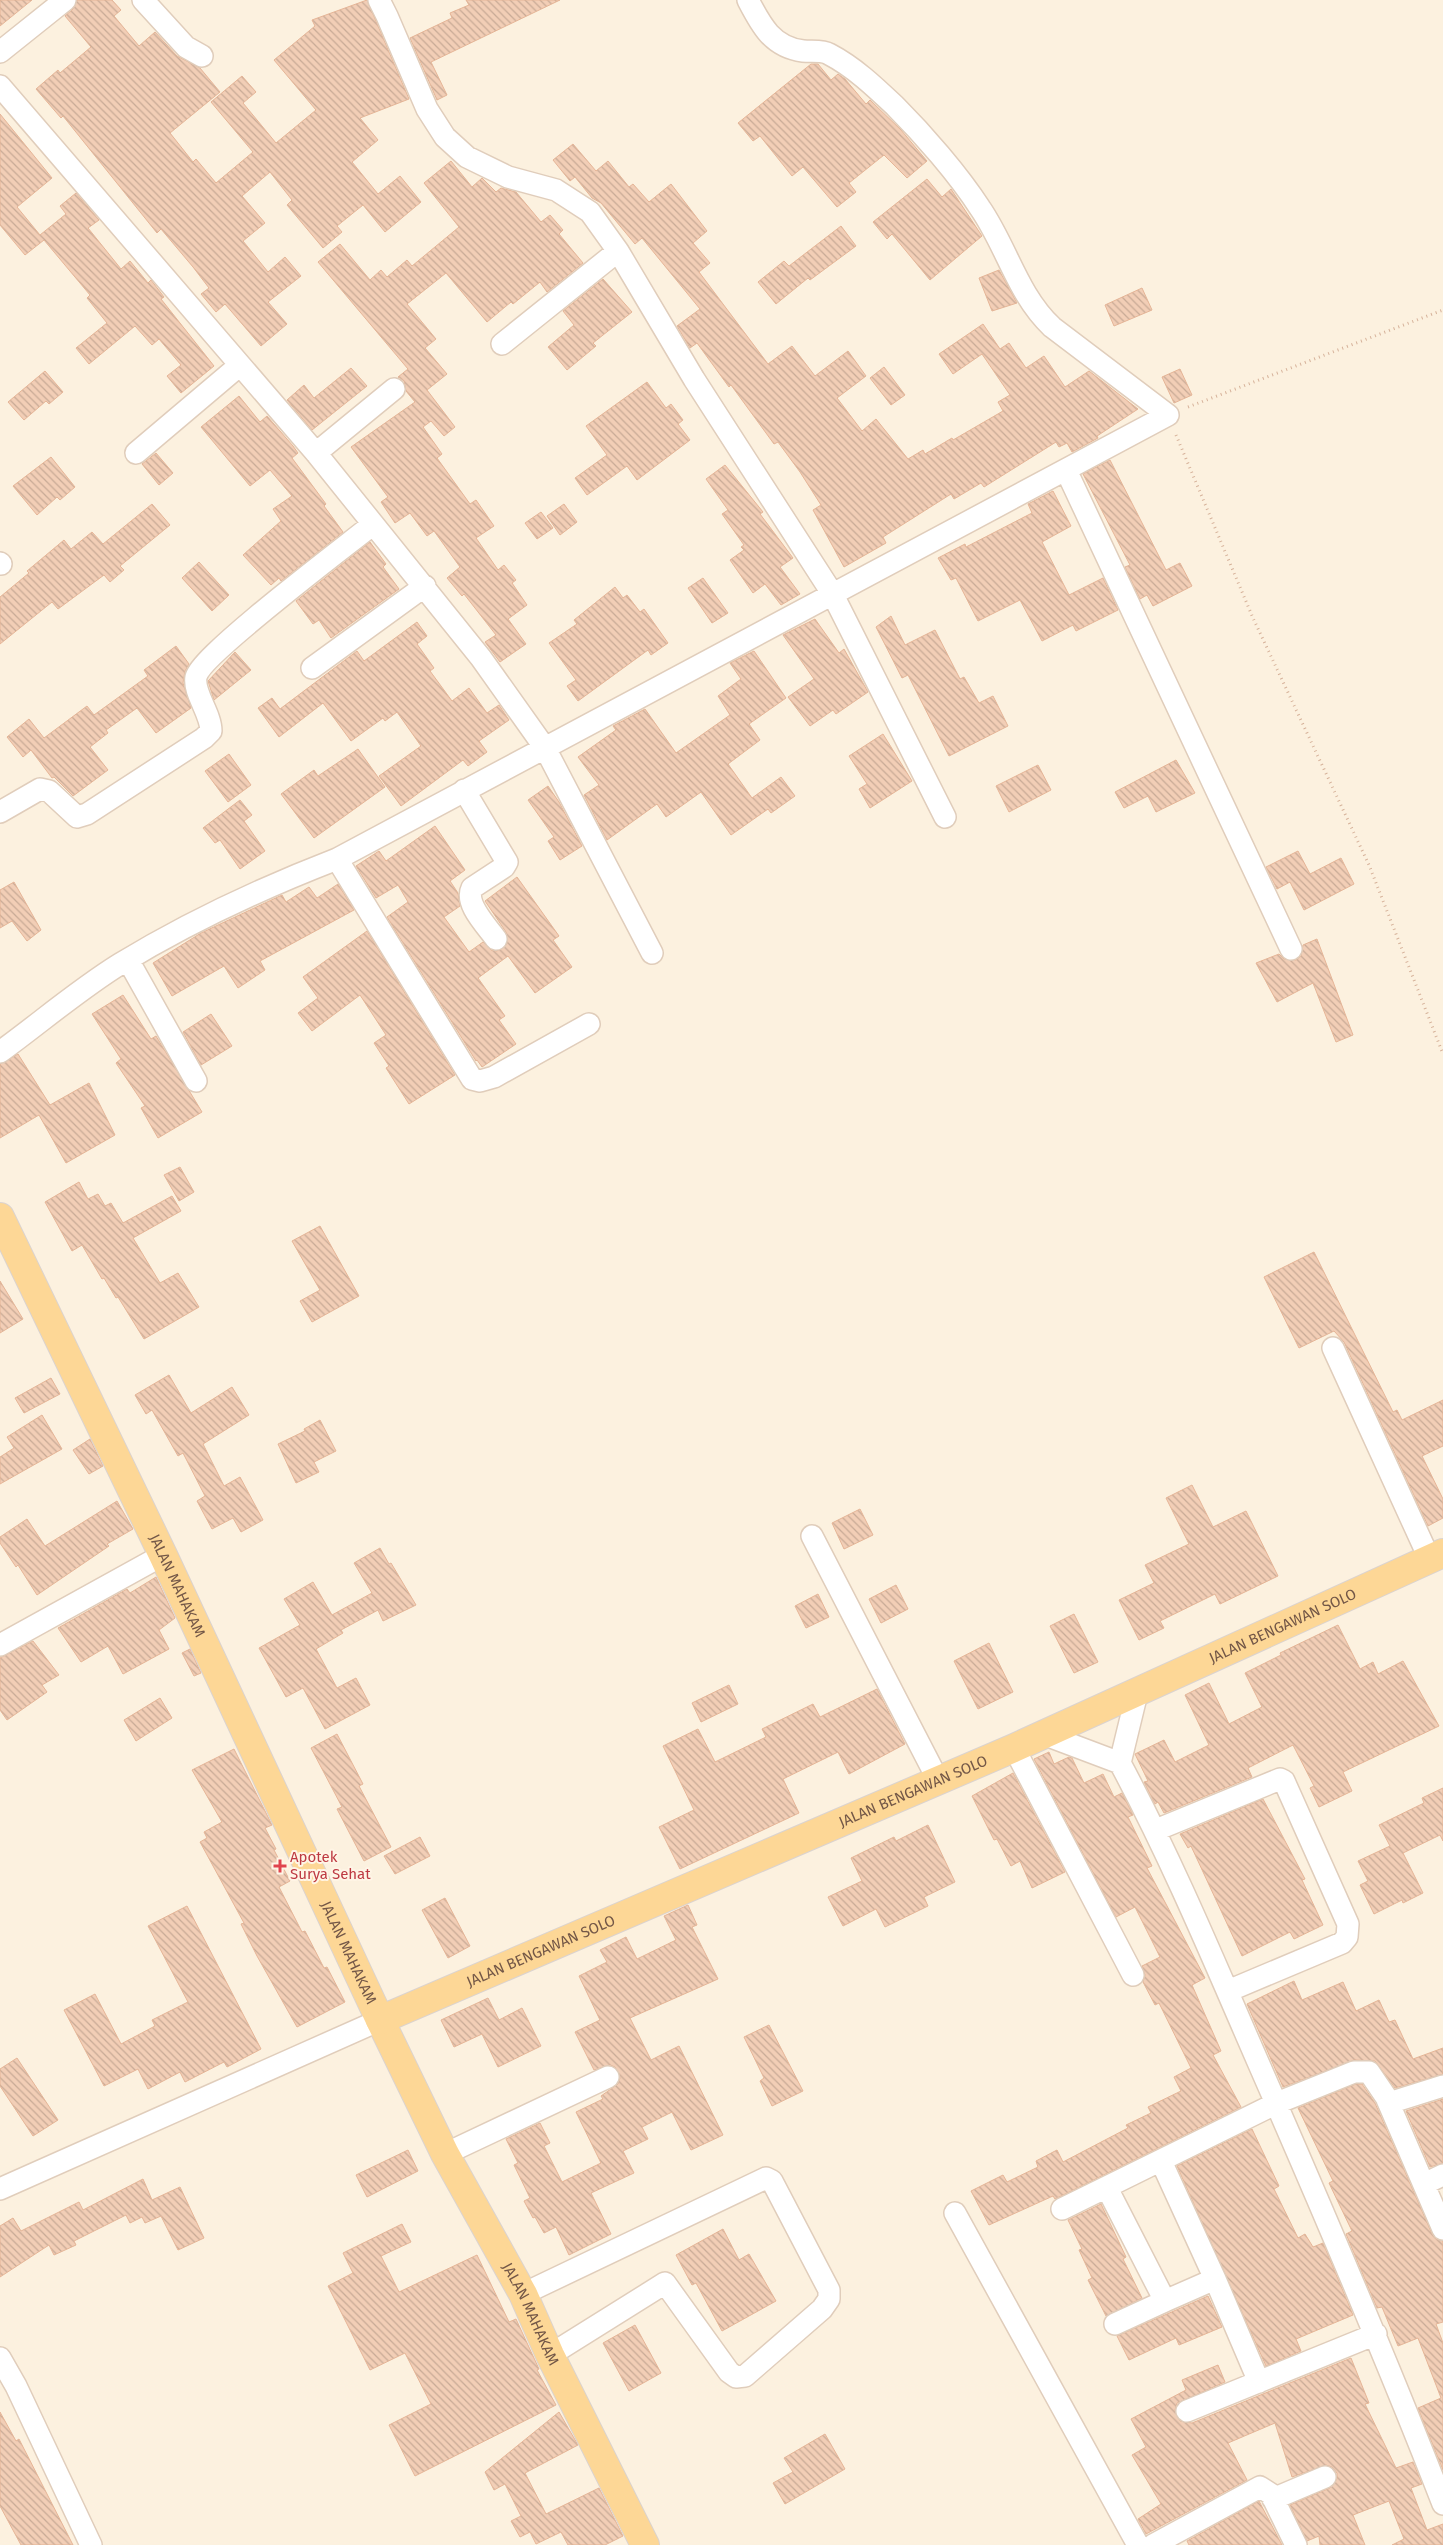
<svg xmlns="http://www.w3.org/2000/svg" width="1443" height="2545" font-family="'Fira Sans',sans-serif">
<style>
.building{fill:url(#building-back-hatch);stroke:#e5b597}
.lines{fill:none;stroke-linecap:round;stroke-linejoin:round}
.minor-casing{stroke:#e0cdbb;stroke-width:24}
.major-casing{stroke:#dbd3cf;stroke-width:30}
.path{stroke:#d6b29a;stroke-width:3;stroke-dasharray:1 4;stroke-linecap:butt}
.minor{stroke:#fff;stroke-width:21}
.major{stroke:#fdd796;stroke-width:28}
.health-dot{fill:#e0444e;stroke:#fff5e6;stroke-width:2}
.labels{text-anchor:middle;stroke-width:4;stroke-linejoin:round;paint-order:stroke}
.street-label{font-size:15px;fill:#735747;stroke:#fff5e6}
.health-label{font-size:15px;fill:#be3a42;stroke:#fff5e6;text-anchor:start}
</style>
<defs>
<pattern id="building-back-hatch" width="6" height="6" patternUnits="userSpaceOnUse" patternTransform="scale(1.25)"><rect width="6" height="6" fill="#f2ceb6"/><path d="M-1 5l2 2M0 0l6 6M5-1l2 2" fill="none" stroke="#c8aa96"/></pattern>
</defs>
<rect width="100%" height="100%" fill="#fcf1df"/>
<path class="building" d="M0,0H32L0,26Z
M77,0H112L121,10L114,16L139,46L155,32L177,56L200,68L220,92L170,133L193,162L196,159L216,183L253,152L211,102L242,76L256,92L243,103L276,143L316,110L274,60L315,26L312,20L367,0L409,99L360,118L378,140L352,162L378,194L400,176L421,202L385,232L363,205L337,226L342,232L323,248L287,205L292,200L270,172L242,196L265,223L243,241L268,272L285,257L301,276L268,302L287,324L261,346L225,304L216,312L201,294L209,288L193,267L161,229L157,233L63,116L61,118L36,89L58,70L60,73L91,47L65,16L73,9Z
M466,0H560L431,62L447,95L437,100L410,38L452,18L450,13L469,5Z
M811,64H818L831,80L838,74L845,79L866,104L870,100L901,130L927,161L907,178L884,155L849,183L856,192L837,207L803,167L792,176L760,136L753,141L738,123Z
M0,114L52,178L17,207L40,235L66,214L60,206L76,193L99,220L88,228L121,269L130,261L148,283L151,280L164,297L161,299L214,366L181,393L167,376L181,365L159,339L152,345L135,326L89,364L76,348L107,323L87,298L90,295L44,240L25,255L0,225Z
M573,144L596,171L608,161L629,187L633,184L649,202L671,184L707,231L693,243L710,263L699,272L768,364L792,346L815,376L848,351L866,376L837,398L862,431L876,419L908,459L923,450L925,454L952,438L953,440L1003,411L998,402L1010,395L982,354L953,374L939,354L983,324L1000,349L1009,343L1026,368L1044,356L1065,387L1089,371L1138,409L1097,436L1098,438L1072,452L1067,443L1059,447L1056,442L984,487L981,483L954,499L951,494L883,537L886,543L844,567L813,510L821,505L800,472L778,442L774,444L731,385L729,387L697,343L690,348L677,326L700,309L642,238L635,244L601,203L592,198L575,177L570,181L553,160Z
M451,161L472,187L482,178L496,192L501,188L516,192L541,222L550,215L563,230L559,234L583,263L547,292L540,282L513,304L511,302L487,322L446,273L407,304L436,339L425,348L447,374L427,390L455,427L444,436L431,421L423,427L442,454L437,458L470,504L476,500L494,526L476,538L498,570L504,565L516,580L512,583L527,605L508,619L526,644L500,662L485,642L496,635L464,594L462,596L447,578L460,567L434,531L427,536L410,513L395,523L381,502L388,497L351,447L415,402L406,391L404,381L398,377L408,369L318,262L340,244L370,280L381,270L387,277L407,260L412,266L459,227L424,183Z
M927,179L942,197L951,189L982,236L930,280L892,234L887,239L873,222Z
M841,226L856,246L810,280L808,278L776,304L758,282L784,261L789,266Z
M999,270L1017,303L992,311L979,278Z
M603,279L632,312L593,343L596,346L567,370L548,347L574,325L563,311Z
M1142,288L1152,310L1114,326L1105,305Z
M884,367L905,395L891,405L870,378Z
M351,368L367,386L312,430L287,400L304,385L314,398Z
M1180,369L1192,395L1174,403L1162,377Z
M45,371L63,392L49,404L46,401L24,420L8,402Z
M647,382L666,408L671,404L683,420L678,424L690,440L637,480L627,466L587,495L575,478L607,455L586,426Z
M239,396L260,422L267,416L293,446L298,453L292,458L326,504L324,506L343,532L281,581L279,578L271,585L243,555L281,521L273,509L292,496L270,470L250,486L201,427Z
M156,453L173,473L159,485L142,464Z
M51,457L75,487L60,500L57,497L37,515L13,486Z
M1110,460L1166,570L1180,563L1192,586L1153,606L1147,595L1140,599L1125,567L1130,565L1083,474Z
M725,465L763,512L760,514L793,558L780,567L800,594L781,605L765,584L753,593L730,560L744,550L741,547L744,545L722,514L728,510L706,479Z
M1053,491L1071,526L1042,542L1069,595L1103,578L1118,610L1076,631L1073,625L1042,641L1020,600L978,621L956,578L951,580L938,558L965,544L966,547L1032,513L1028,504Z
M152,504L170,525L120,566L124,570L110,582L104,575L58,609L52,602L0,644V597L29,573L27,571L64,540L71,549L92,532L103,544Z
M564,504L577,522L560,535L547,516Z
M541,512L553,528L537,539L525,523Z
M370,542L386,564L383,567L399,589L331,638L319,620L313,624L296,601Z
M199,562L229,595L212,611L182,578Z
M703,578L728,613L712,623L688,588Z
M615,587L623,598L627,595L640,612L644,609L668,643L651,655L648,650L578,701L567,686L576,680L549,643L577,624L574,620Z
M891,616L905,645L935,630L960,679L964,677L979,703L993,696L1008,726L949,756L908,675L902,678L876,627Z
M815,619L839,653L844,649L868,692L836,714L833,710L810,726L788,697L814,679L783,635Z
M417,622L427,636L417,644L434,668L430,671L452,701L469,688L487,713L499,705L509,720L479,741L487,752L468,766L463,760L401,806L379,776L421,746L397,712L385,721L383,718L351,741L323,703L279,737L258,708L272,698L280,709L357,651L364,661Z
M176,646L189,664L185,671L183,683L191,708L156,733L137,708L106,730L108,733L90,747L108,770L73,796L54,777L52,778L31,750L23,757L7,737L29,719L44,738L87,706L94,715L148,676L144,670Z
M754,651L786,698L749,724L760,740L728,764L752,798L781,777L795,796L771,813L768,809L731,835L701,792L666,817L657,804L607,840L584,795L599,785L578,757L616,730L613,726L645,709L676,753L730,715L718,696L741,679L730,663Z
M235,652L251,670L214,700L208,681Z
M883,734L912,781L870,808L859,789L867,784L849,756Z
M358,749L385,787L314,838L281,794L314,770L318,776Z
M229,754L251,785L228,802L205,771Z
M1176,760L1195,793L1156,812L1148,796L1124,808L1115,792Z
M1038,765L1051,790L1009,812L996,786Z
M548,786L559,802L582,846L560,860L548,841L554,837L528,800Z
M240,800L252,815L244,821L265,851L240,869L220,840L215,843L203,828Z
M435,826L465,870L450,881L458,893L460,906L444,917L469,952L483,942L491,950L497,951L507,944L506,932L485,901L517,877L559,936L553,940L572,967L535,993L508,956L478,978L505,1016L499,1020L516,1044L482,1067L477,1060L476,1061L387,917L408,902L398,885L376,898L356,866L379,851L386,861Z
M1298,851L1310,874L1341,858L1354,884L1304,910L1290,882L1277,889L1266,867Z
M14,882L41,930L27,941L12,921L0,928V890Z
M338,884L354,910L260,961L265,970L238,988L224,966L172,996L153,963L201,933L282,895L286,902L309,887L317,898Z
M367,931L455,1075L409,1104L386,1068L389,1066L374,1043L386,1035L360,995L312,1031L298,1013L318,998L303,977Z
M1317,939L1353,1035L1336,1042L1313,983L1277,1002L1256,963L1279,954L1284,959L1296,960L1301,956L1303,945Z
M123,995L151,1039L156,1036L202,1112L158,1138L141,1108L145,1106L116,1063L121,1059L92,1014Z
M211,1014L232,1046L201,1065L183,1032Z
M18,1054L50,1105L89,1083L115,1135L66,1163L39,1115L0,1138V1064Z
M180,1167L194,1192L179,1201L164,1175Z
M79,1182L88,1199L98,1194L105,1206L111,1203L123,1223L172,1196L181,1211L133,1238L160,1283L178,1273L199,1307L144,1339L118,1297L116,1298L104,1278L102,1279L82,1245L72,1251L45,1202Z
M320,1226L359,1296L312,1322L300,1301L320,1290L292,1241Z
M1314,1252L1393,1412L1397,1410L1402,1420L1443,1400V1446L1422,1456L1443,1499V1518L1428,1526L1344,1342L1334,1331L1299,1348L1264,1277Z
M0,1281L23,1319L0,1333Z
M169,1375L191,1413L232,1387L249,1415L203,1444L224,1486L240,1477L263,1520L241,1532L233,1518L212,1529L197,1501L205,1496L183,1453L178,1456L152,1410L146,1414L135,1395Z
M51,1378L60,1394L24,1413L15,1398Z
M42,1415L62,1449L0,1484V1457L14,1448L7,1437Z
M320,1420L336,1451L314,1462L319,1472L296,1483L278,1444L305,1431L304,1429Z
M90,1439L103,1466L89,1474L73,1450Z
M1192,1485L1213,1527L1246,1511L1278,1576L1220,1604L1215,1594L1160,1621L1164,1628L1139,1640L1119,1600L1154,1583L1145,1565L1189,1544L1166,1498Z
M117,1501L133,1529L107,1544L109,1546L37,1595L18,1565L16,1567L0,1543V1537L27,1519L45,1546Z
M860,1509L873,1535L844,1549L832,1523Z
M380,1548L389,1564L391,1563L416,1605L383,1621L378,1610L341,1630L343,1633L316,1649L337,1688L356,1678L370,1705L325,1729L303,1688L286,1697L259,1648L300,1625L284,1599L313,1582L332,1615L372,1593L354,1563Z
M156,1577L175,1618L159,1630L169,1649L123,1674L108,1646L81,1662L58,1628L127,1589L130,1593Z
M896,1585L908,1609L881,1623L869,1599Z
M818,1594L829,1617L806,1628L795,1606Z
M1074,1614L1098,1662L1074,1673L1050,1626Z
M1338,1625L1360,1669L1373,1662L1378,1674L1403,1661L1439,1726L1343,1772L1352,1791L1319,1807L1310,1788L1314,1786L1293,1745L1248,1768L1252,1777L1164,1813L1158,1802L1155,1804L1144,1782L1148,1781L1135,1754L1164,1740L1175,1762L1209,1745L1185,1695L1209,1683L1229,1724L1262,1707L1245,1673L1281,1655L1280,1653Z
M33,1641L59,1675L42,1685L47,1692L7,1720L0,1710V1658Z
M989,1643L1013,1692L978,1709L954,1661Z
M190,1649L201,1673L194,1676L182,1653Z
M729,1685L738,1704L701,1722L692,1703Z
M877,1689L905,1744L849,1774L838,1752L783,1779L799,1813L680,1869L659,1827L694,1810L663,1746L698,1729L715,1762L766,1737L762,1729L813,1704L820,1717Z
M160,1698L172,1718L136,1741L124,1720Z
M337,1734L363,1784L359,1786L391,1847L364,1861L337,1809L342,1807L311,1748Z
M234,1749L272,1825L265,1828L276,1849L274,1850L290,1881L279,1887L302,1932L305,1931L324,1968L327,1967L345,2002L297,2027L257,1956L241,1924L244,1923L200,1842L207,1838L204,1832L222,1822L192,1770Z
M1049,1752L1054,1764L1069,1757L1072,1758L1084,1783L1103,1774L1114,1797L1122,1793L1133,1815L1128,1817L1152,1866L1147,1868L1205,1978L1192,1985L1221,2051L1213,2055L1241,2107L1055,2199L1053,2196L989,2225L971,2191L1003,2175L1007,2182L1038,2167L1036,2161L1057,2150L1063,2162L1128,2128L1126,2125L1151,2113L1148,2107L1181,2091L1174,2077L1191,2068L1159,2003L1155,2005L1143,1982L1145,1975L1142,1966L1160,1957L1135,1907L1116,1917L1034,1759Z
M1013,1773L1065,1872L1032,1888L1020,1861L1011,1866L997,1839L994,1840L972,1796Z
M1443,1788V1841L1440,1835L1403,1853L1423,1893L1403,1903L1402,1900L1374,1914L1360,1885L1368,1881L1358,1861L1390,1846L1379,1825L1424,1803L1422,1798Z
M1263,1799L1305,1879L1302,1880L1323,1925L1294,1939L1290,1932L1242,1956L1191,1846L1188,1848L1180,1834Z
M928,1825L955,1882L924,1897L928,1906L885,1927L876,1909L843,1926L828,1897L862,1881L851,1858L894,1837L896,1841Z
M420,1837L430,1856L395,1874L384,1856Z
M445,1898L470,1946L448,1958L422,1910Z
M688,1905L697,1925L692,1927L718,1979L630,2018L651,2060L679,2046L723,2135L691,2150L672,2112L642,2127L648,2139L623,2151L634,2173L591,2193L611,2234L569,2255L556,2227L544,2233L535,2217L533,2218L524,2201L530,2198L514,2165L518,2163L506,2139L540,2123L550,2143L544,2146L562,2182L601,2163L576,2112L603,2099L601,2096L618,2084L620,2078L615,2067L610,2065L594,2070L575,2032L600,2020L579,1976L607,1962L600,1950L626,1937L637,1959L676,1940L664,1916Z
M187,1906L261,2049L227,2067L224,2062L185,2082L180,2072L148,2089L138,2069L104,2086L64,2010L95,1994L121,2044L155,2026L152,2020L188,2002L148,1926Z
M1294,1981L1302,2000L1343,1982L1356,2011L1379,2000L1389,2022L1395,2020L1413,2059L1443,2048V2074L1395,2088L1375,2061L1354,2060L1283,2087L1247,2004Z
M488,1998L499,2020L522,2008L541,2046L498,2067L482,2034L454,2047L441,2020Z
M769,2025L803,2091L772,2106L760,2081L764,2078L744,2037Z
M17,2058L58,2120L33,2136L0,2086V2069Z
M1356,2084H1362L1375,2103L1432,2234L1436,2239L1443,2241V2322L1436,2324L1443,2343V2470L1418,2408L1441,2398L1418,2338L1398,2346L1382,2307L1377,2308L1346,2234L1352,2231L1329,2183L1333,2181L1298,2108Z
M1443,2099V2163L1430,2167L1406,2111Z
M1252,2129L1279,2186L1274,2189L1298,2238L1305,2234L1313,2247L1323,2243L1353,2315L1296,2339L1301,2351L1266,2366L1177,2166Z
M408,2150L418,2171L367,2197L356,2175Z
M143,2179L152,2200L180,2187L204,2238L178,2250L161,2216L145,2223L142,2217L130,2223L126,2215L74,2241L76,2245L54,2255L49,2245L0,2277V2226L13,2218L21,2231L79,2202L83,2210Z
M1101,2204L1126,2257L1123,2259L1142,2298L1106,2316L1088,2280L1092,2278L1079,2250L1082,2249L1068,2220Z
M402,2224L411,2242L381,2256L399,2292L477,2255L509,2322L516,2319L539,2369L537,2370L556,2405L415,2476L389,2425L431,2404L405,2353L370,2370L328,2286L353,2273L343,2253Z
M723,2229L739,2260L749,2254L776,2301L722,2331L696,2283L692,2285L676,2255Z
M1208,2296L1222,2327L1179,2345L1176,2338L1129,2360L1117,2336Z
M635,2325L661,2373L629,2391L603,2343Z
M1351,2358L1369,2403L1365,2404L1396,2468L1413,2462L1422,2484L1411,2488L1427,2530L1443,2524V2545H1392L1404,2539L1389,2501L1353,2515L1365,2545H1320L1319,2536L1307,2541L1290,2505L1330,2488L1337,2479V2473L1332,2467L1326,2465L1292,2477L1275,2423L1228,2443L1247,2480L1146,2534L1138,2519L1161,2504L1132,2455L1146,2447L1131,2419L1186,2390L1182,2380L1218,2365L1225,2382L1177,2403L1175,2410L1180,2421L1192,2423Z
M0,2412L16,2441L19,2439L73,2545H21L0,2506Z
M559,2412L578,2445L525,2473L546,2514L599,2488L623,2536L605,2545H568L561,2532L536,2544L530,2532L520,2537L511,2521L521,2516L505,2484L494,2490L485,2472Z
M825,2434L845,2469L785,2504L773,2483L793,2472L784,2458Z
M1259,2501L1282,2545H1189L1187,2541Z"/>
<g class="lines">
<defs>
<path id="minor" d="M143,0L186,47L202,56
M379,0L387,16L427,109L445,137L467,157L508,177L556,190L590,212L618,251L694,379L832,593L945,817
M0,52L65,0
M0,86L316,453L481,658L545,748L652,953
M502,344L618,251
M136,453L240,365
M316,453L394,389
M1066,470L1291,949
M0,563L1,564
M312,668L425,586
M464,790L507,862L504,867L472,888C464,904 487,926 496,939
M0,812L40,789L49,791L77,817L87,814L204,738L211,731C211,713 193,693 196,677C201,655 346,546 372,525
M337,859L472,1079L480,1081L494,1077L589,1024
M128,960L196,1081
M0,1052C40,1023 78,990 120,964C189,922 262,888 337,859L1168,415L1052,327C1017,294 1007,247 980,208C958,174 923,134 895,106C875,87 854,67 829,54C822,50 811,52 803,51C772,47 761,25 748,0
M1333,1348L1430,1560
M812,1536L938,1780
M0,1645L163,1555
M1137,1693L1120,1763C1172,1860 1214,1961 1258,2062C1322,2208 1385,2355 1443,2504
M1043,1734L1120,1763
M1014,1748L1133,1975
M1156,1830L1280,1779L1284,1781L1348,1924L1347,1937L1342,1943L1228,1991
M1389,2103L1443,2086
M445,2154L608,2077
M1161,2161L1215,2279L1259,2382
M1424,2184L1443,2175
M1107,2188L1165,2301L1215,2279
M0,2189L380,2020
M1062,2209L1277,2103L1354,2072H1369L1386,2097L1443,2229
M955,2213L1138,2545
M523,2294L766,2178L772,2181L829,2290V2299L822,2309L745,2376L736,2377L729,2372L665,2283L550,2355
M1115,2324L1165,2301
M0,2358L16,2386L91,2545
M1187,2411L1376,2334
M1273,2499L1325,2477
M1153,2545L1260,2487L1271,2494L1296,2545"/>
<g id="major">
<path id="s1" d="M0,1217L163,1555L380,2020L445,2154L523,2294L550,2355L645,2545"/>
<path id="s2" d="M380,2020L1014,1748L1443,1553"/>
</g>
</defs>
<use href="#minor" class="minor-casing"/>
<use href="#major" class="major-casing"/>
<path class="path" d="M1188,407L1443,310
M1176,435L1253,618L1369,865L1443,1054"/>
<use href="#minor" class="minor"/>
<use href="#major" class="major"/>
</g>
<path class="health-dot" d="M277.5 1858.5h5v5h5v5h-5v5h-5v-5h-5v-5h5z"/>
<g class="labels">
<g class="street-label">
<text dy="5" stroke="none"><textPath href="#s1" startOffset="409">JALAN MAHAKAM</textPath></text>
<text dy="5" stroke="none"><textPath href="#s2" startOffset="985">JALAN BENGAWAN SOLO</textPath></text>
<text dy="5" stroke="none"><textPath href="#s2" startOffset="580">JALAN BENGAWAN SOLO</textPath></text>
<text dy="5" stroke="none"><textPath href="#s2" startOffset="175">JALAN BENGAWAN SOLO</textPath></text>
<text dy="5" stroke="none"><textPath href="#s1" startOffset="814">JALAN MAHAKAM</textPath></text>
<text dy="5" stroke="none"><textPath href="#s1" startOffset="1219">JALAN MAHAKAM</textPath></text>
</g>
<g class="health-label">
<text x="290" y="1862">Apotek<tspan x="290" dy="17">Surya Sehat</tspan></text>
</g>
</g>
</svg>
